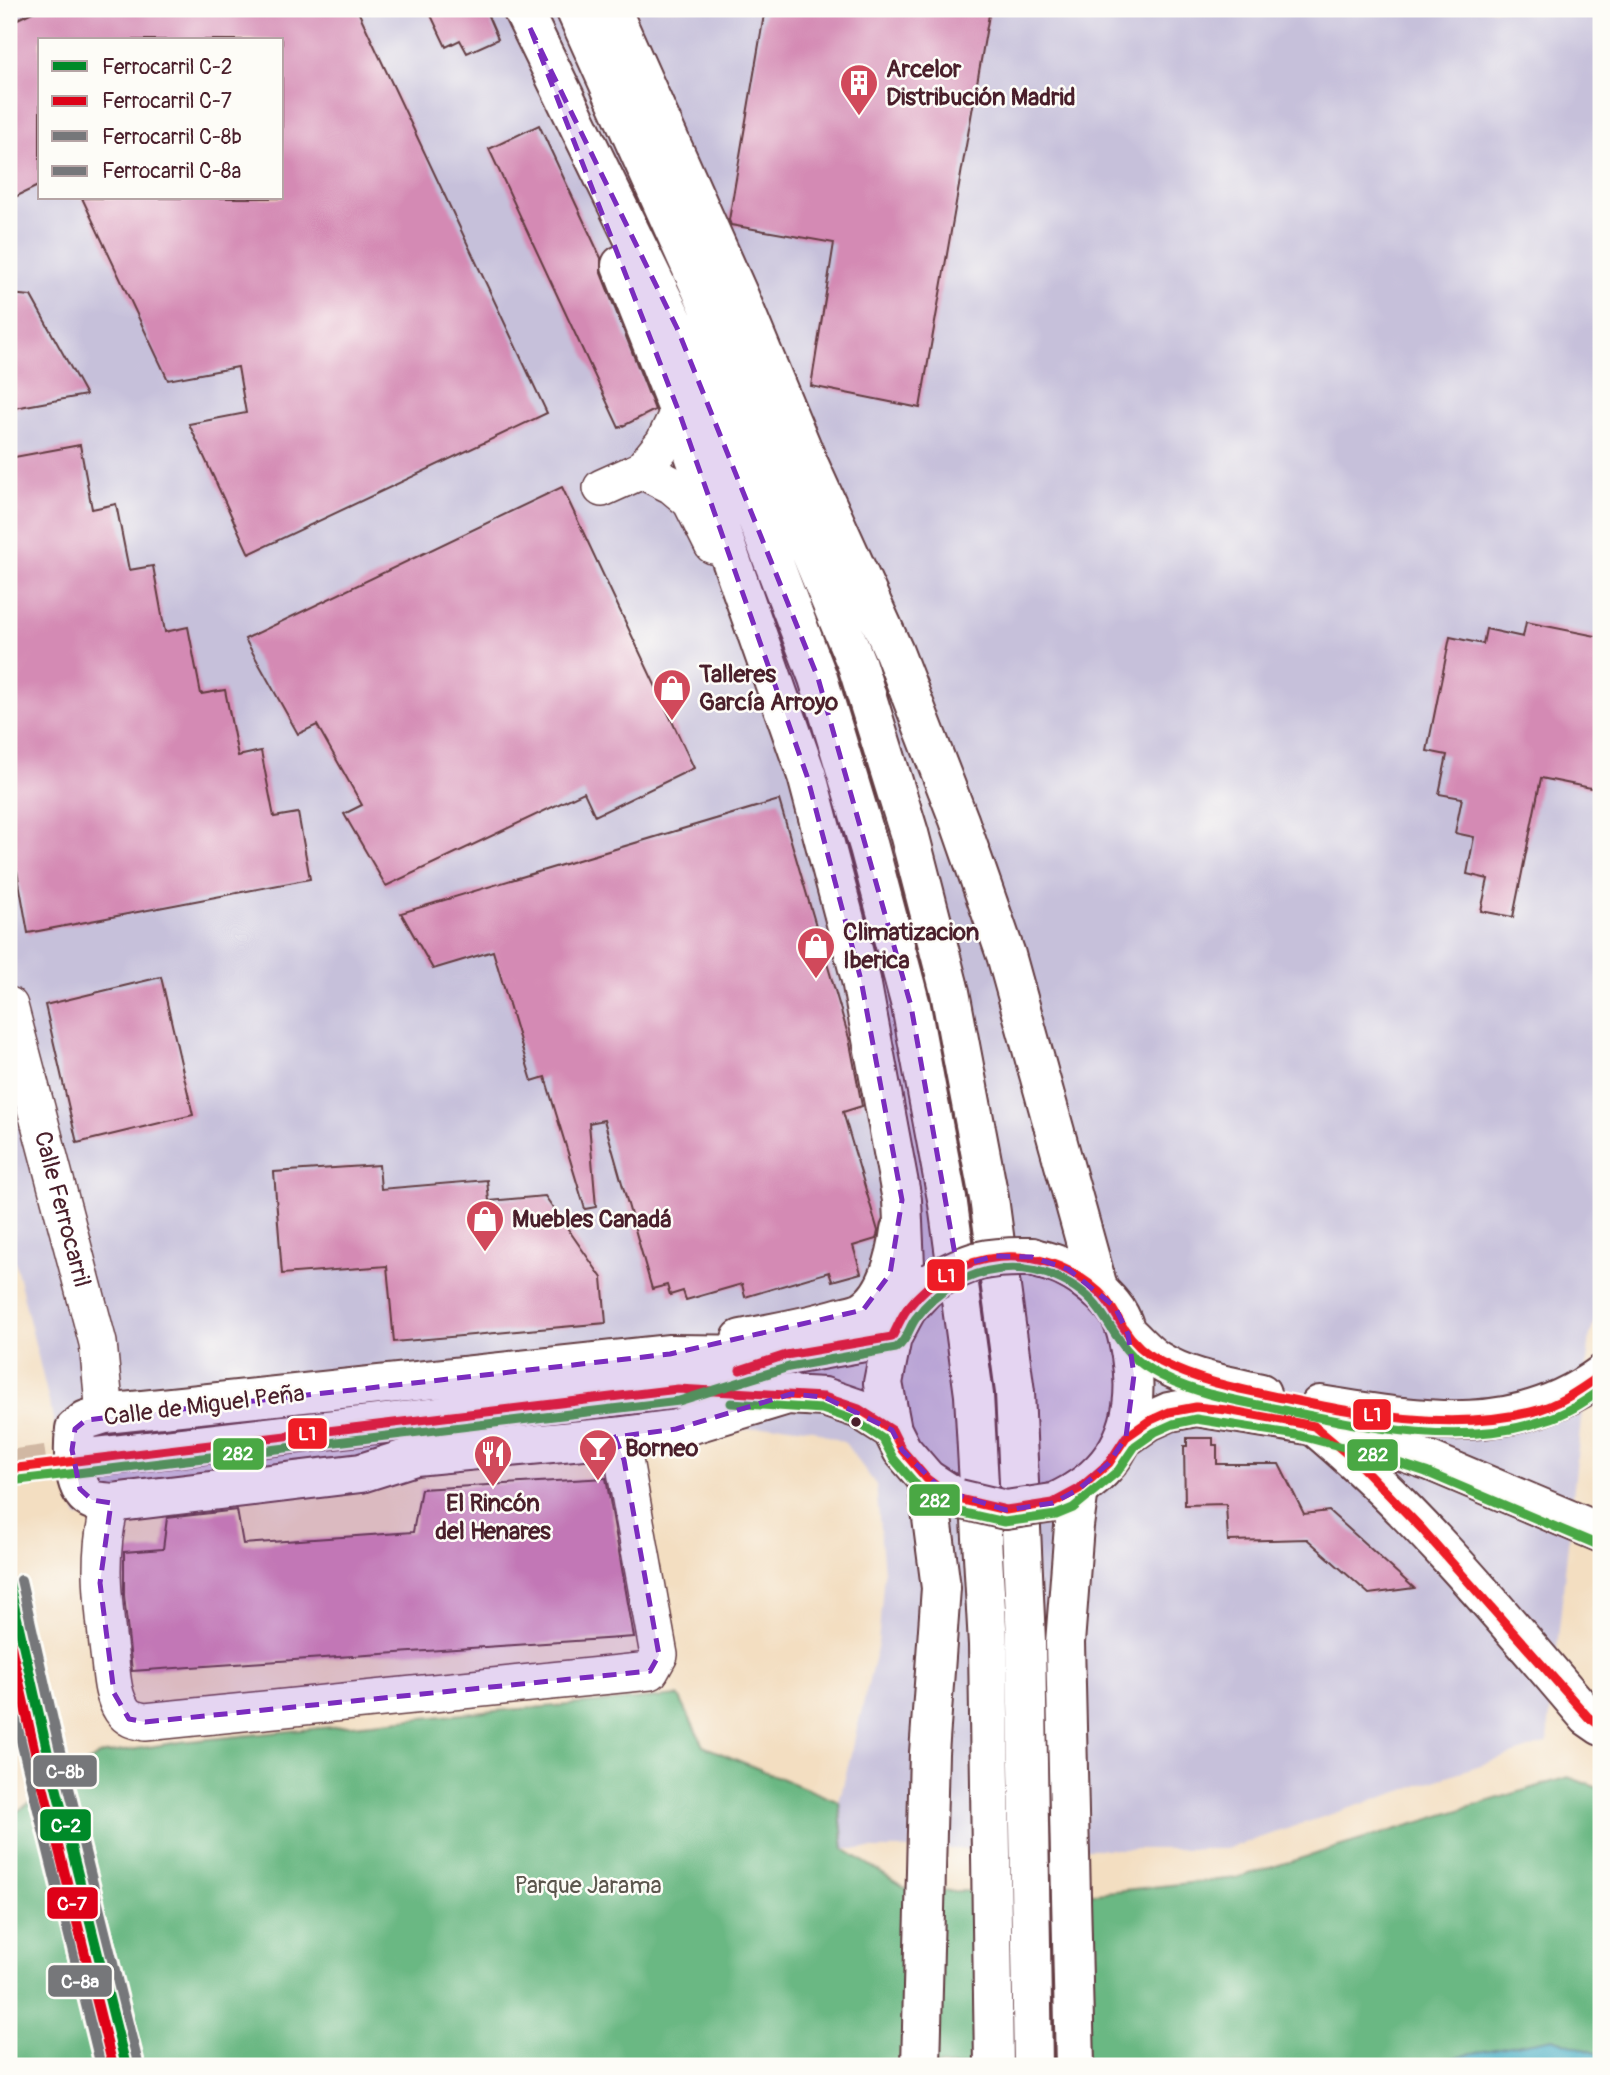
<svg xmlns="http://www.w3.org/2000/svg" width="1610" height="2075" font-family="Pangolin,sans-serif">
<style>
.industrial{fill:#c6c0da;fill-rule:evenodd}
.forest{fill:#6ab883;stroke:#5a6c57;stroke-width:2}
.water{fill:#42acc2;stroke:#466676;stroke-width:2}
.building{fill:#d48ab4}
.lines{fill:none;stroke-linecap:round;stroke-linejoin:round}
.tertiary-tunnel{stroke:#d1b8a3;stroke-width:38;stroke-dasharray:38 19;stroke-linecap:butt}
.minor-casing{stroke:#633c42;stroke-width:40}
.tertiary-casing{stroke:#633c42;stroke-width:42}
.motorway-casing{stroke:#633c42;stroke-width:42}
.minor{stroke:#fff;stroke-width:37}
.tertiary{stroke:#fff;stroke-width:38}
.motorway{stroke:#fff;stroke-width:38}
.tertiary-bridge-casing{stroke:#633c42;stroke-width:42;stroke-linecap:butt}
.tertiary-bridge{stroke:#fff;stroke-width:38}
.bus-1-casing{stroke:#fdfcf7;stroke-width:14}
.bus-2-casing{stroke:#fdfcf7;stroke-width:14}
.bus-1{stroke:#ee1c25;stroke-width:9}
.bus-2{stroke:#4aa844;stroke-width:9}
.rail-1-casing{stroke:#fdfcf7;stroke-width:16}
.rail-2-casing{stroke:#fdfcf7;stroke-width:16}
.rail-3-casing{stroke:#fdfcf7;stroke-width:16}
.rail-4-casing{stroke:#fdfcf7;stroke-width:16}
.rail-1{stroke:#008a29;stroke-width:10}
.rail-2{stroke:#de0118;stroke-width:10}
.rail-3{stroke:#76777a;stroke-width:10}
.rail-4{stroke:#76777a;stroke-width:10}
.marked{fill:#7b2cbf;fill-opacity:0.2;stroke:#7b2cbf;stroke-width:5;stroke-dasharray:14 9;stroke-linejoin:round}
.bus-dot{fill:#4a1f2b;stroke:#fdfcf7;stroke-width:2.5}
.labels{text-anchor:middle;stroke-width:5;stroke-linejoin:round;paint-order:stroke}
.poi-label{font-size:24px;font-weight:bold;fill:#4a1f2b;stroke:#fdfcf7;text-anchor:start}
.street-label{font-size:24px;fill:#4a1f2b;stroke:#fdfcf7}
.park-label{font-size:24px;fill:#5b564d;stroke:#fdfcf7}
.line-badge{stroke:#fdfcf7;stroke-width:2.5}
.badge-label{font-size:19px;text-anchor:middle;font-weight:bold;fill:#fff}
</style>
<rect width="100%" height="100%" fill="#fdfcf7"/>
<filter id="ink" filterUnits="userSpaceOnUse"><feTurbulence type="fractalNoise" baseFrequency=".0143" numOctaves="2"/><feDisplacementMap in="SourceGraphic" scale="14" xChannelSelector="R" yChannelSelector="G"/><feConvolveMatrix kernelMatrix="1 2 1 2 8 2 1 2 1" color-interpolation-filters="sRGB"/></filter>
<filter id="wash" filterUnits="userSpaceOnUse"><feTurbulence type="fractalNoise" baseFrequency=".00686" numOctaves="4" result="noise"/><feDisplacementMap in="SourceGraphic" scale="28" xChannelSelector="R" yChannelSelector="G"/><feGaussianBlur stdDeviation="1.57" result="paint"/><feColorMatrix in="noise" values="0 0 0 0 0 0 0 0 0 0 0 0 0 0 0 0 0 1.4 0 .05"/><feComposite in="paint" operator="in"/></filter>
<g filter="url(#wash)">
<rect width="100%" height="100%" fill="#f3dec1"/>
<path class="industrial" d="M9,9H1601V1304L1590,1335L1547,1743L1226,1849H844L839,1802L878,1644L884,1572L876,1485L845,1443L812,1429L782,1425L591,1448L77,1517L9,1237ZM40,40H282V198H40Z"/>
<path class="forest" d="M679,1696L703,1746L839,1802L844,1849L905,1888L953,1891L1096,1893L1236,1878L1568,1777L1601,1789V2066H9V1817L99,1755L180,1742L484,1712Z"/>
<path class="water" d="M1553,2038L1601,2055V2066H1433L1462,2055Z"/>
<g id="blocks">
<path class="building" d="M39,9H357L547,413L249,554L189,424L246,413L238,367L168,380L82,198H282V40H40V185L9,200V23Z
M428,9H485L498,39L467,53L460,40L446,47Z
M765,9H990L920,408L811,386L834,243L731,225L729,220Z
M539,125L601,258V273L655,410L619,428L489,149Z
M9,294L31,296L86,395L9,409Z
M80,445L92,509L116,504L129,570L153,566L165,632L188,627L201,694L225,690L238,756L261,751L274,817L298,813L310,879L28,933L17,871L12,872L9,857V458Z
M562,487L694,768L595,816L584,792L386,886L344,814L362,805L317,725L298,734L245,639Z
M1526,622L1601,637V790L1541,778L1513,917L1481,911L1488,879L1467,874L1474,837L1455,833L1462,798L1439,794L1447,755L1427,751L1450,637L1483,644L1486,629L1523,637Z
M779,800L849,1038L862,1106L843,1112L878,1231L877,1236L876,1239L853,1246L861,1273L832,1281L829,1272L745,1297L742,1284L686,1300L683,1291L670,1295L667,1285L652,1289L604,1120L589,1123L596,1207L585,1209L545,1077L532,1081L493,951L433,969L401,913Z
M161,977L193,1115L77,1143L45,1005Z
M379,1165L381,1189L487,1180L489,1201L545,1196L602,1278L606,1323L394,1342L387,1266L282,1274L274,1172Z
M1187,1438H1213V1445H1217V1464H1279L1304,1514L1329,1511L1414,1588L1369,1594L1307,1539L1228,1541L1226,1504L1185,1505L1184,1446H1187Z
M606,1478L634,1637L132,1671L124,1595V1552L163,1549L167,1518L237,1510L243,1544L413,1532L421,1489Z"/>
</g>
</g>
<g filter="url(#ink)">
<use href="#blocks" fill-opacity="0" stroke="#633c42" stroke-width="2"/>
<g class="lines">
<path class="tertiary-tunnel" d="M9,1469L95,1457"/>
<defs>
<g id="minor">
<path d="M642,470L672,485L691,501L713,545"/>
<path d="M602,488L642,470L664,443L679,412"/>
<path id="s1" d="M9,1006L98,1343L105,1414"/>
<path d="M111,1503C96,1555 103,1600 109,1653C112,1672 111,1693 122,1710C128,1719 135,1720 145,1722L650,1671L659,1655L624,1460L615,1437"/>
</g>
<path id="tertiary" d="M1032,1257C1043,1261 1057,1263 1067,1269C1083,1277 1102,1292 1113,1306C1125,1320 1128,1338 1131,1356C1142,1424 1117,1475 1053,1503
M930,1284L907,1309L892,1337L883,1383L892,1430L902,1450L927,1479L955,1497
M1128,1334C1137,1342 1146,1353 1157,1360C1187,1379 1226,1385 1261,1393
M741,1339C775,1332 809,1327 841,1317C848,1315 856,1314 862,1311C887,1297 897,1255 900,1230
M786,1355L670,1354L105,1414L86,1420L75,1429C73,1448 71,1493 94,1501C99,1502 106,1502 111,1503L361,1473L415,1456L615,1437L676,1429L791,1394
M781,1357L892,1337
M1320,1405C1420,1421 1514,1439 1601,1375
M1126,1437L1149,1421L1169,1412L1196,1407L1314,1426L1378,1443L1430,1461L1601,1533
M95,1457L678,1389L824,1397L859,1409L892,1430"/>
<path id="motorway" d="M522,9L677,328L745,488L818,678L869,847L911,1006L948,1204L974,1395L988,1645L994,2066
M575,9L709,307L857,665L909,833L950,992L989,1198L1015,1392L1026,1641L1033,2066
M611,9L739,296L807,460L894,652L959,820L1006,955L1099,1291
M621,265L679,412L807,776L861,980L902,1200L907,1309
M1314,1426C1415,1510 1503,1617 1588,1717L1601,1726
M921,2066L929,1753L941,1588L927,1479
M1075,2066L1065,1643L1074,1526L1079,1489"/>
</defs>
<use href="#minor" class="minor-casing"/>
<use href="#tertiary" class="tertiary-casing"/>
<use href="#motorway" class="motorway-casing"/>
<use href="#minor" class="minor"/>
<use href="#tertiary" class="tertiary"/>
<use href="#motorway" class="motorway"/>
<defs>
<path id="tertiary-bridge" d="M932,1282C970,1260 987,1256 1032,1257
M959,1499L1006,1510L1053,1503"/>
</defs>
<use href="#tertiary-bridge" class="tertiary-bridge-casing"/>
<use href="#tertiary-bridge" class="tertiary-bridge"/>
<defs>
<path id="bus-1" d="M740,1370L786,1355L892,1337C897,1328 901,1317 907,1309C955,1247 1041,1239 1099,1292C1110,1302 1115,1314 1123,1327C1132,1341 1146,1354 1161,1362C1197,1381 1239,1389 1278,1397C1361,1414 1447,1432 1531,1412C1557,1406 1580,1390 1601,1375
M9,1469L678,1389L824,1397L859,1409L892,1430L902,1450L927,1479L942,1490L959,1499L1006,1510L1053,1503L1079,1489L1109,1463L1126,1437L1149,1421L1169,1412L1196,1407L1227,1410L1314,1426L1359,1464L1421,1528L1588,1717L1601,1726"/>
<path id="bus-2" d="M731,1403L822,1409L854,1420L883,1439L893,1458L919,1488L935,1500L955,1511L1004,1522L1056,1515L1073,1508L1118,1471L1135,1446L1155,1432L1173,1424L1196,1419L1297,1435L1374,1455L1426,1472L1596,1544
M10,1481L679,1401L789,1367L896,1348C907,1341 909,1327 916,1318C936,1290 968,1273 1001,1269C1037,1265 1079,1281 1100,1311C1117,1335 1124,1354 1151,1370C1188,1393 1235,1400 1278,1409C1361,1426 1463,1449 1545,1420C1566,1414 1584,1402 1601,1390"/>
</defs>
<use href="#bus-1" class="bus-1-casing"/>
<use href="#bus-2" class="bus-2-casing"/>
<use href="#bus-1" class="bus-1"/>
<use href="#bus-2" class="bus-2"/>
<defs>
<path id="rail-1" d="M9,1583L51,1767L126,2066"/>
<path id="rail-2" d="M9,1637L39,1770L113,2066"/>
<path id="rail-3" d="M21,1580L63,1764L138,2063"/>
<path id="rail-4" d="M9,1692L101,2066"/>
</defs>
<use href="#rail-1" class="rail-1-casing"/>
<use href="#rail-2" class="rail-2-casing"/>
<use href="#rail-3" class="rail-3-casing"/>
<use href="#rail-4" class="rail-4-casing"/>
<use href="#rail-1" class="rail-1"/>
<use href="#rail-2" class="rail-2"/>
<use href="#rail-3" class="rail-3"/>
<use href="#rail-4" class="rail-4"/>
</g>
</g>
<path class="marked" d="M530,28L677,328L818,678L911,1006L957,1266L996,1256L1032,1257L1068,1269L1115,1307L1128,1334L1134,1375L1126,1437L1109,1463L1079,1489L1053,1503L1006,1510L942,1490L902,1450L892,1430L824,1397L791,1394L676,1429L615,1437L624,1460L659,1655L650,1671L145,1722L129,1719L114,1693L100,1583L111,1503L92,1500L80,1489L72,1450L75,1429L86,1420L670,1354L863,1310L890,1274L902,1200L861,980L807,776L679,412Z"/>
<defs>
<symbol id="building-pin" viewBox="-11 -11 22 30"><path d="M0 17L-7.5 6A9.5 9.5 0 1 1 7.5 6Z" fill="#d1495b" stroke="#fdfcf7"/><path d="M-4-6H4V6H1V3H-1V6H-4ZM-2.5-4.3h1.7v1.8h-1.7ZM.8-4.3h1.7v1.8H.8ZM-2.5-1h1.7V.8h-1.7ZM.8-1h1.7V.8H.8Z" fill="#fff"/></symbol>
<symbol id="shop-pin" viewBox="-11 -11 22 30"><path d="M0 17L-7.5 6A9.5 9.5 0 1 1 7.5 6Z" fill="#d1495b" stroke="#fdfcf7"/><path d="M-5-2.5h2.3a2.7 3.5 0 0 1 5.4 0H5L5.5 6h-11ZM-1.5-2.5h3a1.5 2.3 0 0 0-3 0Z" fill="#fff"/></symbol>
<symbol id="bar-pin" viewBox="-11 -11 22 30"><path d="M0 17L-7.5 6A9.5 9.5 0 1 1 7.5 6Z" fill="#d1495b" stroke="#fdfcf7"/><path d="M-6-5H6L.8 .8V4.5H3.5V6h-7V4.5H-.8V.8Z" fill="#fff"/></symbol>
<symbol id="restaurant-pin" viewBox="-11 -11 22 30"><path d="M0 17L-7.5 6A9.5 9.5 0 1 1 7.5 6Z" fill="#d1495b" stroke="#fdfcf7"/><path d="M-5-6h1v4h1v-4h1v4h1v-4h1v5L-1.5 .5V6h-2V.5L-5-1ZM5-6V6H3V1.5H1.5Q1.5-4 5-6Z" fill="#fff"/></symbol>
</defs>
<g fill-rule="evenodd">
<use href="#building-pin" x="837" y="61" width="44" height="60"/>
<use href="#shop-pin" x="650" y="666" width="44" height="60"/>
<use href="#shop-pin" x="794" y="924" width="44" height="60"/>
<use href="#shop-pin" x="463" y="1197" width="44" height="60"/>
<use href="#bar-pin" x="576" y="1426" width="44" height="60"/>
<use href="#restaurant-pin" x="471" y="1432" width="44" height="60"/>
</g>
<circle class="bus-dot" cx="856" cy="1422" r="6"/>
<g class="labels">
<g class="poi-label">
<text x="886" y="77">Arcelor<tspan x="886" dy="28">Distribución Madrid</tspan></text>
<text x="699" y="682">Talleres<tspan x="699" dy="28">García Arroyo</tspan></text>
<text x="843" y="940">Climatizacion<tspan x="843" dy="28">Iberica</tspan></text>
<text x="512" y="1227">Muebles Canadá</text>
<text x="625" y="1456">Borneo</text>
<text x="493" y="1511" text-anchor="middle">El Rincón<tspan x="493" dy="28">del Henares</tspan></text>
</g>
<g class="street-label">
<text dy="8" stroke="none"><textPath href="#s1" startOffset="210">Calle Ferrocarril</textPath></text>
<text transform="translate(204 1405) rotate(-7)" y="8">Calle de Miguel Peña</text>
</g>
<g class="park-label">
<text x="588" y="1893">Parque Jarama</text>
</g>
</g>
<g class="line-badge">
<rect x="926" y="1258" width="40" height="34" rx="7" fill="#ee1c25"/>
<rect x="1352" y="1398" width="40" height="33" rx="7" fill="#ee1c25"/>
<rect x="287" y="1417" width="41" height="33" rx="7" fill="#ee1c25"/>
<rect x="212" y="1437" width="53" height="34" rx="7" fill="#4aa844"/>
<rect x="1346" y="1438" width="53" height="34" rx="7" fill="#4aa844"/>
<rect x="908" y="1483" width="53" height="34" rx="7" fill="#4aa844"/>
<rect x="32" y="1754" width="66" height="34" rx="7" fill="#76777a"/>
<rect x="39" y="1808" width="53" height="34" rx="7" fill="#008a29"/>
<rect x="46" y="1886" width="53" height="34" rx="7" fill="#de0118"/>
<rect x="47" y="1964" width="66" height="34" rx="7" fill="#76777a"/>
</g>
<g class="badge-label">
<text x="946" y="1282">L1</text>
<text x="1372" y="1421">L1</text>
<text x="307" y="1440">L1</text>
<text x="238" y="1460">282</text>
<text x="1373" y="1461">282</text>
<text x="935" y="1507">282</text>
<text x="65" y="1778">C-8b</text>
<text x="66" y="1832">C-2</text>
<text x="72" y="1910">C-7</text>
<text x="80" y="1988">C-8a</text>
</g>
<rect width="1610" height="2075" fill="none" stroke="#fdfcf7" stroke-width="35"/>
<rect x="38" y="38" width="245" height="161" fill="#fdfcf7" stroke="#b5a4a5" stroke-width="2"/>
<rect x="52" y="61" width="35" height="10" fill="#008a29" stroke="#b5a4a5" stroke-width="2"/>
<text x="102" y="74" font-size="21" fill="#4a1f2b">Ferrocarril C-2</text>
<rect x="52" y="96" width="35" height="10" fill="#de0118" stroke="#b5a4a5" stroke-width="2"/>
<text x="102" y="108" font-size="21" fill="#4a1f2b">Ferrocarril C-7</text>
<rect x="52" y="131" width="35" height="10" fill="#76777a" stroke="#b5a4a5" stroke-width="2"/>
<text x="102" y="144" font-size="21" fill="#4a1f2b">Ferrocarril C-8b</text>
<rect x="52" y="166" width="35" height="10" fill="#76777a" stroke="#b5a4a5" stroke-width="2"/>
<text x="102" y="178" font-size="21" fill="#4a1f2b">Ferrocarril C-8a</text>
</svg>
